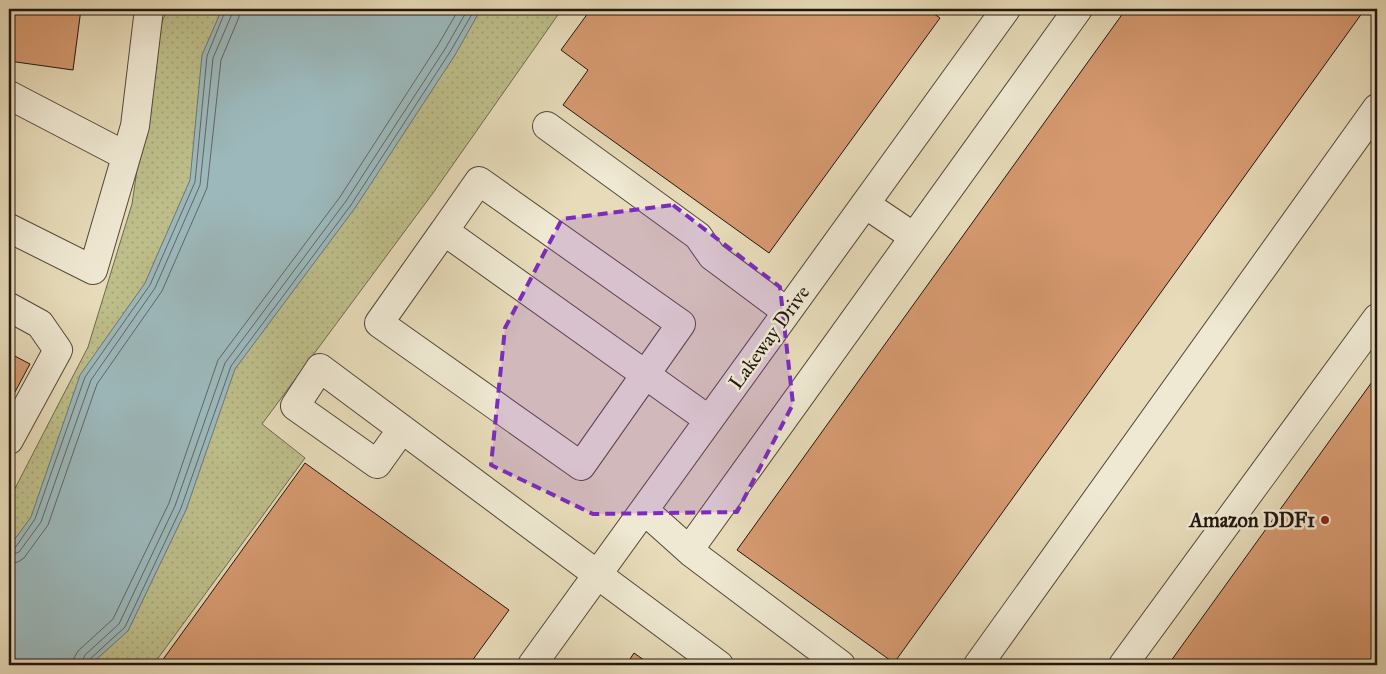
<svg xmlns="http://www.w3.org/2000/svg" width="1386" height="674" font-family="'IM FELL Great Primer',serif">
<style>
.grass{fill:url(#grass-dots);stroke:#706a4c}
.water{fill:#9cb8bb;stroke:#6b7776}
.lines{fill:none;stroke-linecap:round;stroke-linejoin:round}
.shore{stroke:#5f6765;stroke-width:1}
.building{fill:#d69970;stroke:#22160f}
.minor-casing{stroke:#53473a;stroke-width:30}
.minor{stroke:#efe8d2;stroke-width:28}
.marked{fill:#7b2cbf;fill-opacity:0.2;stroke:#7b2cbf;stroke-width:4;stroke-dasharray:10 6;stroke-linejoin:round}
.poi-dot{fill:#8f2418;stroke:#efe8d2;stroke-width:2}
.labels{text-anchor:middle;stroke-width:5;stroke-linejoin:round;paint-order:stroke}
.street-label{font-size:20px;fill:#22160f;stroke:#efe8d2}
.poi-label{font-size:20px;font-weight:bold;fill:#22160f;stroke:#efe8d2;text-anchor:end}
</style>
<defs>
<pattern id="grass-dots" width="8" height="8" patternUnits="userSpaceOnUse" patternTransform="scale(1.25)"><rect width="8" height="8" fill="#bdbe8a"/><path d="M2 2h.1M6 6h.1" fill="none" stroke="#a2a376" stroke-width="1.8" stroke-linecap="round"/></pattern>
</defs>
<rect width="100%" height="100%" fill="#e7dbb9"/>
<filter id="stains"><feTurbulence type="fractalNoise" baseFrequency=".004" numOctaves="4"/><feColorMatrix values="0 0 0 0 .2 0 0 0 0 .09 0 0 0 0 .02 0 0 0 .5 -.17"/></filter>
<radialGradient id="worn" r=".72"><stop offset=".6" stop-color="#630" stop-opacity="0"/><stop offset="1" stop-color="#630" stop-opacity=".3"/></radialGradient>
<path class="grass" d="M168,9H562L433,193L262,424L305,458L153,665H9V500L88,347L132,204L157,32Z"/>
<path class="water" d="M222,9H481L455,55L355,208L235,369L186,510L128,631L90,665H9V547L31,517L80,375L145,283L190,180L202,55Z"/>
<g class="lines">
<path class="shore" d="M9,550L15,548L35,519L85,377L150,285L195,182L207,56L226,9
M9,556L19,552L41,522L91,380L155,288L200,185L213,58L232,14L233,9
M9,564L18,562L24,558L48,525L97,384L162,291L207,188L221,60L239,17L240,9
M74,665V658L78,651L113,619L169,503L218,360L340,197L438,45L459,9
M81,665L85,655L119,624L175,506L225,363L346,201L445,49L468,9
M88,665L89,660L125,627L181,508L231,366L351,205L450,52L475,9"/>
</g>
<path class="building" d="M9,9H81L73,70L9,61Z
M591,9H927L940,18L769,253L563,105L588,70L561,50Z
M1126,9H1365L894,663L737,550Z
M9,353L30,364L9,403Z
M1377,375V665H1168Z
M305,463L509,610L469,665H159Z
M634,653L651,665H626Z"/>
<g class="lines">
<defs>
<path id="minor" d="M9,95L126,156
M547,126L698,236L712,256L787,312
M865,204L914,237
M9,228L93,270L135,126L149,9
M444,231L479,181L681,324C648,371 615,418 581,466L379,323L444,231L709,420
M9,307L40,324L58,350L9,440
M402,429L377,464L295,406L320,368L719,665
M644,510L692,553L841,665
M689,550L1078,9
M532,665L1006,9
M978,665L1377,108
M1123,665L1377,318"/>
</defs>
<use href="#minor" class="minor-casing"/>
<use href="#minor" class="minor"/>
</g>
<path class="marked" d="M673,205L780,287L793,404L737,512L593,514L491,465L505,328L562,219Z"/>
<circle class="poi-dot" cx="1325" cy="520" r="5"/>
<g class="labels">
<g class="street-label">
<text transform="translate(769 337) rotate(-54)" y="7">Lakeway Drive</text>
</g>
<g class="poi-label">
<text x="1315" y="527">Amazon DDF1</text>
</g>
</g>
<rect width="1386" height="674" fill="none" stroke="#e7dbb9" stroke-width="30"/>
<rect x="10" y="10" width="1366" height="654" fill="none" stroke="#22160f" stroke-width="2.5"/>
<rect x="15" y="15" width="1356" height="644" fill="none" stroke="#22160f"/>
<rect width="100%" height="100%" filter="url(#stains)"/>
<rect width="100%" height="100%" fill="url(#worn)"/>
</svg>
